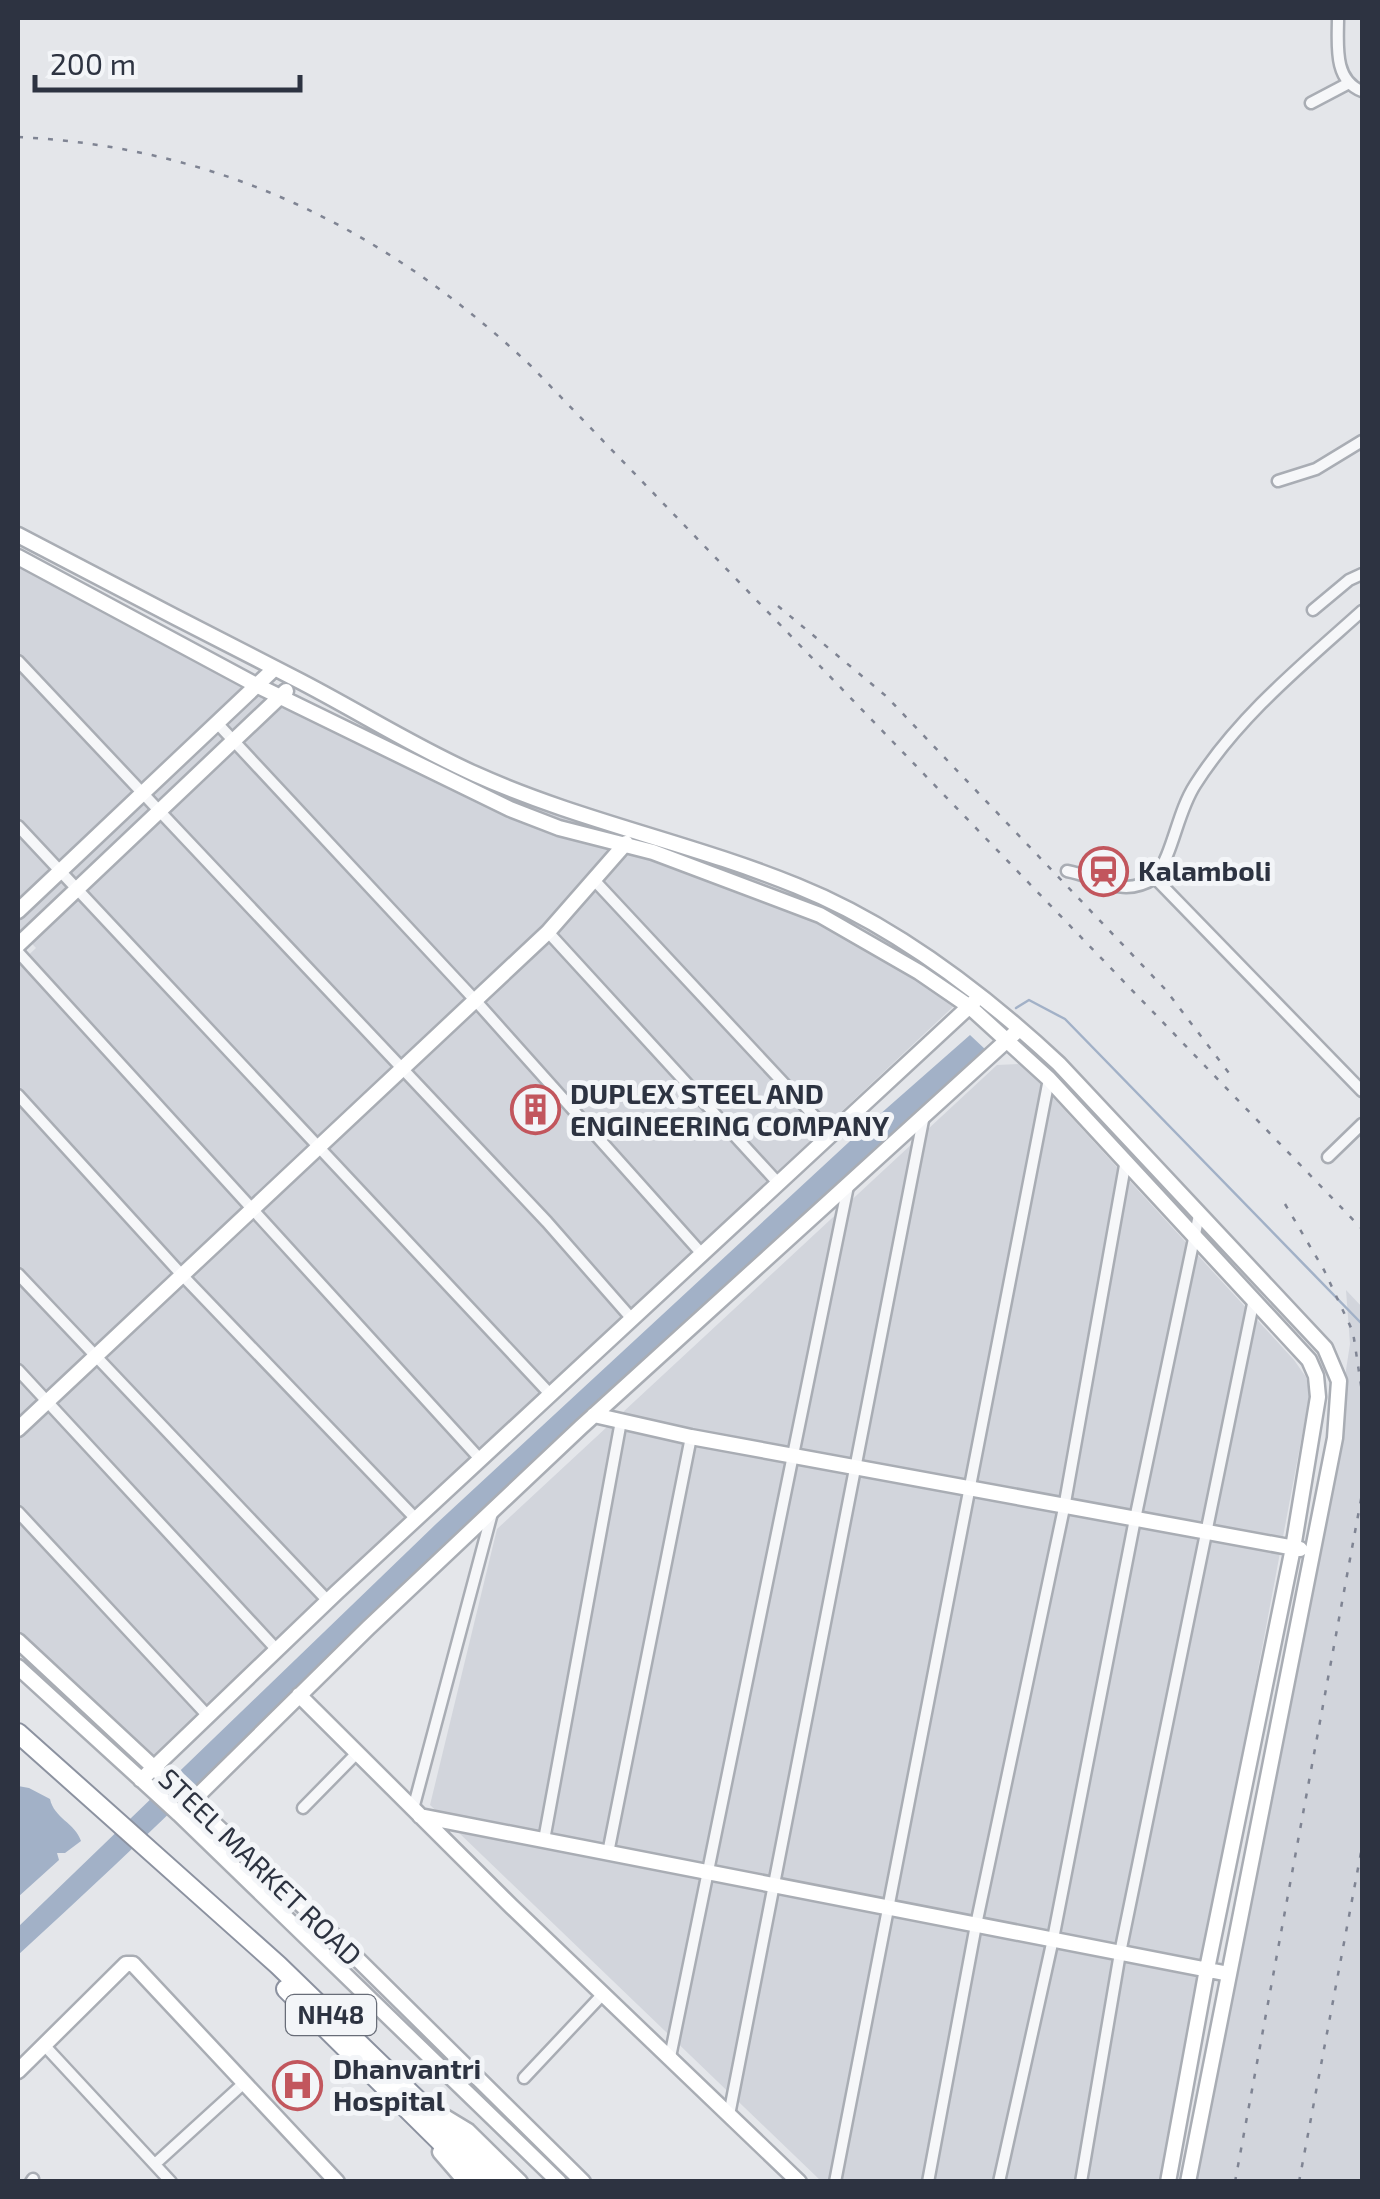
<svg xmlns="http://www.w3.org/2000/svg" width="1380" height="2199" font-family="'Exo 2',sans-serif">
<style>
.built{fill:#d2d5dc}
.water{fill:#a2b1c7}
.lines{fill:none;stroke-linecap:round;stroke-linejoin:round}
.stream{stroke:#a2b1c7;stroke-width:2.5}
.street-casing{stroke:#a9adb4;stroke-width:15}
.secondary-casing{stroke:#a9adb4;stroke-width:19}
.highway-casing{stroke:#8c92a0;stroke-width:22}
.street{stroke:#f6f7f9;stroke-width:10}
.secondary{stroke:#fff;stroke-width:14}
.highway{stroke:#fff;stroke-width:18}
.rail{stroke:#7f8493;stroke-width:2.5;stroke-dasharray:5 10;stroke-linecap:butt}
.labels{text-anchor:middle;stroke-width:10;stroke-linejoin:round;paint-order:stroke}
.shield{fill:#f3f5f8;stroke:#686d78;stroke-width:2.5}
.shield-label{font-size:25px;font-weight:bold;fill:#2d3341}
.poi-label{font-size:28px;font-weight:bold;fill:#2d3341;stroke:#f3f5f8;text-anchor:start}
.street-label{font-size:28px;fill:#2d3341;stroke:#f3f5f8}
</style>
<rect width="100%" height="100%" fill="#e4e6ea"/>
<path class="built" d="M18,560L282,708L724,875L868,944L955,1005L155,1756L18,1632V965L36,948L18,929Z
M1018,1064L1025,1067L1294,1360L1306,1377L1310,1393L1162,2181H821L430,1805L497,1529L997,1065Z
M1346,1290L1362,1307V2181L1191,2182L1342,1396L1350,1344Z"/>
<path class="water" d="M970,1035L987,1051C805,1211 625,1374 450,1542C306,1680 165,1821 18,1955V1927L436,1524L862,1130Z
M18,1786L29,1788L50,1799C54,1818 75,1823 81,1841L65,1853H57L59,1860L18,1897Z"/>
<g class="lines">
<path class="stream" d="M1016,1008L1029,1000L1065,1019L1362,1324"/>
<defs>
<path id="street" d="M1338,18C1338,44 1333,80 1362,91
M1311,103L1349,83
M1278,481L1316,469L1362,441
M1313,610L1349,580L1362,574
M18,661L547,1222L632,1319
M217,723L475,1000L702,1254
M18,826L550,1394
M1067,871C1100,877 1121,899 1155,878C1174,851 1177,813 1195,785C1238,717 1303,664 1362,611
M1155,878L1362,1091
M595,881L832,1135
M548,932L779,1184
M18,952L480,1459
M18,1095L182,1275L416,1519
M1328,1157L1362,1124
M18,1274L328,1601
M18,1370L277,1650
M18,1512L208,1716
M303,1808L357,1753
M413,1809L492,1513
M544,1840L621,1421
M608,1853L691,1437
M45,2046L171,2182
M670,2057L848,1186
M524,2078L603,1994
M729,2115L924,1115
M155,2164L244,2083
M31,2182L33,2179
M835,2182L1049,1079
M928,2182L976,1925L1064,1508L1126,1160
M999,2182L1053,1939L1135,1519L1199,1215
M1081,2182L1120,1953L1254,1299"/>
<path id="secondary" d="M18,535C109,583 202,631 294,678C355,709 412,746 475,774C579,821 692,843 797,886C894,925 983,993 1059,1064L1325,1348L1339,1381L1335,1438L1188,2182
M18,557L258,686L510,809L559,828L653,852L820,915L919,972L970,1007L1049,1079L1309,1360L1316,1376L1318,1397L1293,1548L1207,1969L1168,2182
M18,911L274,669
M18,945L286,691
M594,1415L691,1437L1300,1549
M18,1429L548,932L626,843
M18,1641L323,1925L583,2182
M18,1667L179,1814L559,2182
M299,1695L511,1906L799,2182
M141,1780L336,1593L974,1002
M179,1814L368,1628L581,1427L1015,1033
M420,1816L1229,1974
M18,2071L126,1964H133L337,2182
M430,2108L468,2131L520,2182
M440,2152L466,2182"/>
<path id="highway" d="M18,1733L278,1965L502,2182
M286,1989L481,2182"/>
</defs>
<use href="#street" class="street-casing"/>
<use href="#secondary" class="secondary-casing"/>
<use href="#highway" class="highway-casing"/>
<use href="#street" class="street"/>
<use href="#secondary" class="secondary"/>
<use href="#highway" class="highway"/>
<path class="rail" d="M18,137C220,147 386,229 531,366L1362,1229
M778,606L886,696L1165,989L1229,1073
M1285,1204L1324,1270L1353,1332L1362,1392
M1235,2182L1362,1494
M1299,2182L1362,1847"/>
</g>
<defs>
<symbol id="station-ring" viewBox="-11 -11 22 22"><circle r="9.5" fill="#f3f5f8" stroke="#c2565d" stroke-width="1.5"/><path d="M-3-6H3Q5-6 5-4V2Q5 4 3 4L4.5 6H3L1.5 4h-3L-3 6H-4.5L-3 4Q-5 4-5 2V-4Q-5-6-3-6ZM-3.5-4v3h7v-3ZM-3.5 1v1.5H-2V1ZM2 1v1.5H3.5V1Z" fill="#c2565d"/></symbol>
<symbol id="building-ring" viewBox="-11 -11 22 22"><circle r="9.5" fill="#f3f5f8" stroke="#c2565d" stroke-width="1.5"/><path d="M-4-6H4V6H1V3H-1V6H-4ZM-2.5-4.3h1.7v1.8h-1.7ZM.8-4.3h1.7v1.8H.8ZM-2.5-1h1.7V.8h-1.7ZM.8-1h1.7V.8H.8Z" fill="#c2565d"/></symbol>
<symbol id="hospital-ring" viewBox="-11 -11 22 22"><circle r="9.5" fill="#f3f5f8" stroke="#c2565d" stroke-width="1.5"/><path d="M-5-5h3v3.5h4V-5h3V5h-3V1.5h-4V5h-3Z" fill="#c2565d"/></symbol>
</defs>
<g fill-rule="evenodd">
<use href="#station-ring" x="1076" y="844" width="55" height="55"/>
<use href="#building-ring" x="508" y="1082" width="55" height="55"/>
<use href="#hospital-ring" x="270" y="2058" width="55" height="55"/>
</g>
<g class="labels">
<rect class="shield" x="286" y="1995" width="90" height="40" rx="8"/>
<g class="shield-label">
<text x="331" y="2024">NH48</text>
</g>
<g class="poi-label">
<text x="1138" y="881">Kalamboli</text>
<text x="570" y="1104">DUPLEX STEEL AND<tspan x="570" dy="32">ENGINEERING COMPANY</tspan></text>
<text x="333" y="2079">Dhanvantri<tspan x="333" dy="32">Hospital</tspan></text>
</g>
<g class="street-label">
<text transform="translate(260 1867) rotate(44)" y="10">STEEL MARKET ROAD</text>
</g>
</g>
<rect width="1380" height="2199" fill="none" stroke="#2d3341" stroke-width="40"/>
<path d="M35 75v15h265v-15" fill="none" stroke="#2d3341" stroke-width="5"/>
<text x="50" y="75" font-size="30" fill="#2d3341" stroke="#f3f5f8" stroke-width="8" paint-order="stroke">200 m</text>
</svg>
